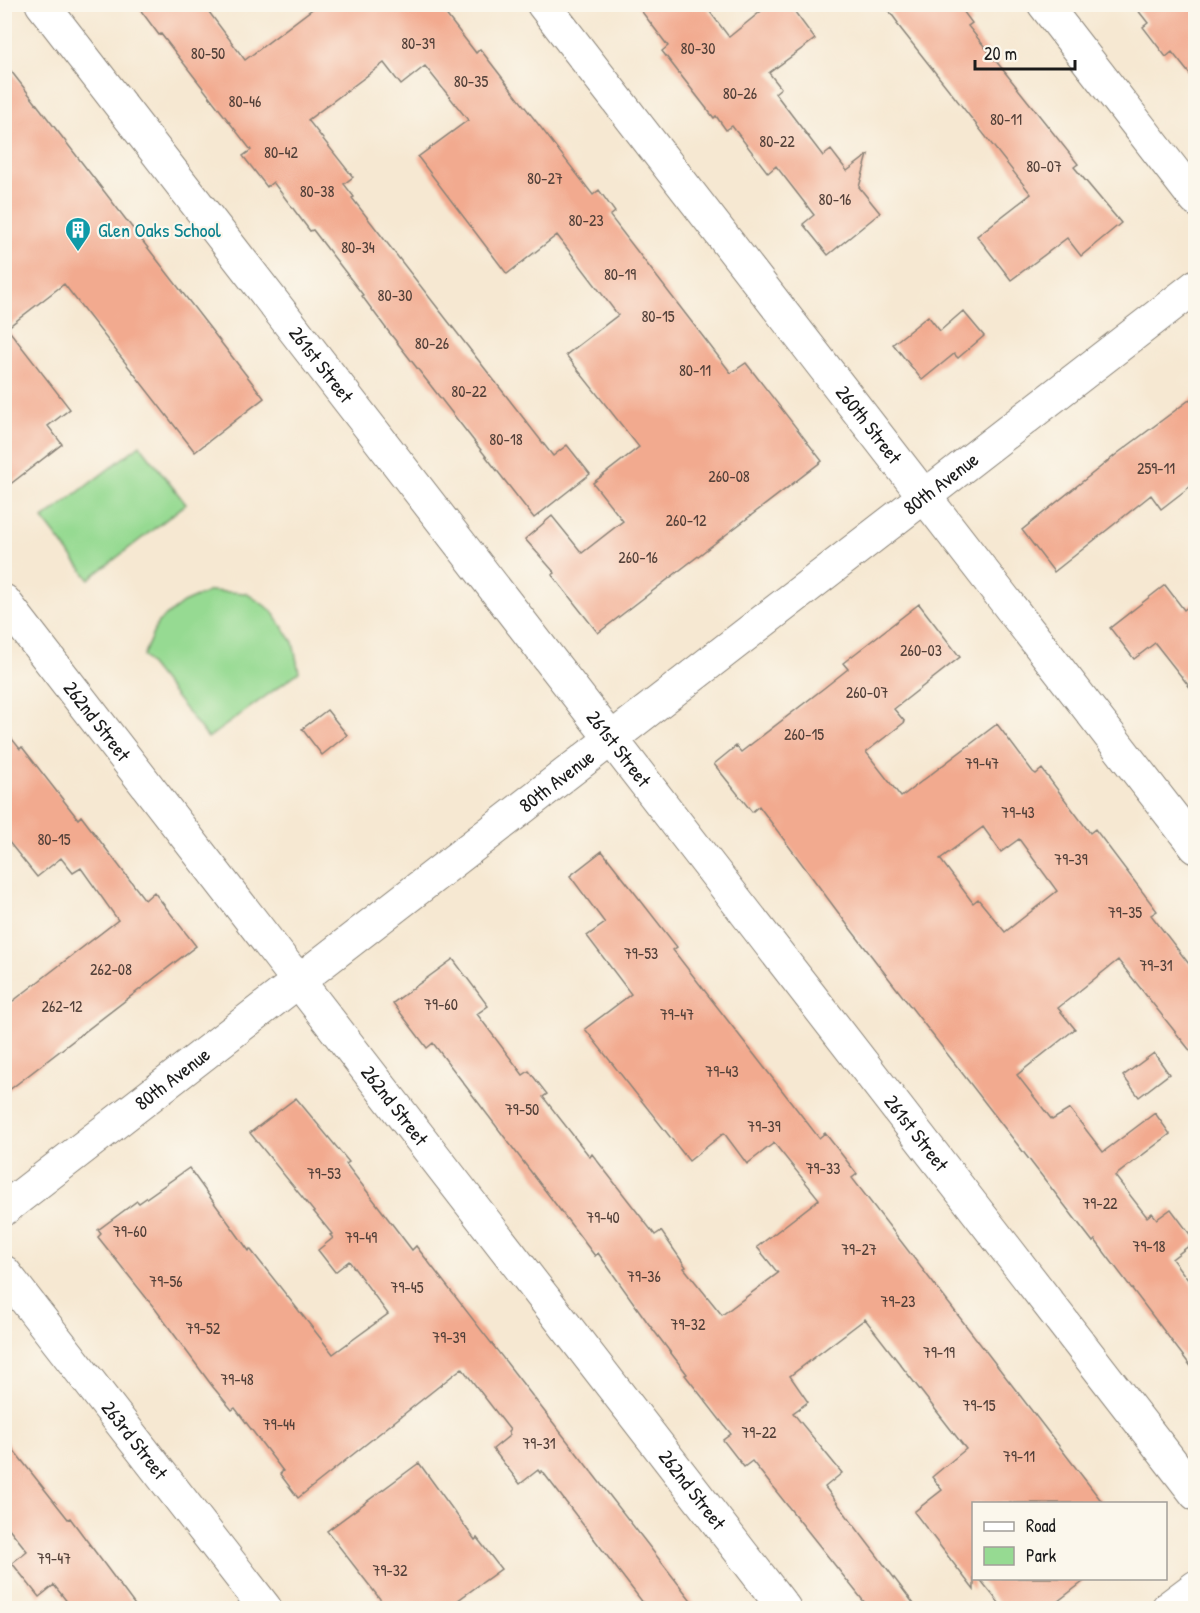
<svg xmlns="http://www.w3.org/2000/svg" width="1200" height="1613" font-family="'Patrick Hand',sans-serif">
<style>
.park{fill:#96da92;stroke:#597b57;stroke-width:1.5}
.building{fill:#f2aa8f;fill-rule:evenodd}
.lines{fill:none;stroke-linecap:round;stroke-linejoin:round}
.minor-casing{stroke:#898277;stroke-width:35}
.minor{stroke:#fff;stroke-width:33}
.labels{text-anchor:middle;stroke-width:4.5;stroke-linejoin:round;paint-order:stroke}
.number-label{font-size:16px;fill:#524039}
.culture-label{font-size:20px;fill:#0d838f;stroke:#fbf7ec;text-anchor:start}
.street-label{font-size:20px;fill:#1c1c1c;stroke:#fbf7ec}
</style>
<rect width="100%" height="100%" fill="#fbf7ec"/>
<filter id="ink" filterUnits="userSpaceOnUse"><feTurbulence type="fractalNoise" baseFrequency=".0167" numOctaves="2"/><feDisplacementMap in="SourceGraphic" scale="12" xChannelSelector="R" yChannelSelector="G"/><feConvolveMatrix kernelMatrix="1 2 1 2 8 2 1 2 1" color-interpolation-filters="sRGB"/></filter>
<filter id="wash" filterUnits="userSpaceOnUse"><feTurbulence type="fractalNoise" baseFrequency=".008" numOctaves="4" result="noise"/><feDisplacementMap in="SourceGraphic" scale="24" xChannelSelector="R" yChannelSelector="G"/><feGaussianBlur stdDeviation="1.35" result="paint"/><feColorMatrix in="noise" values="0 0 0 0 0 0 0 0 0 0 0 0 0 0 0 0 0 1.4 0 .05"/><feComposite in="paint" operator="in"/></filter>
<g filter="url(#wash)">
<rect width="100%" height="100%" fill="#f6e8d2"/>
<path class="park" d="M140,445L186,504L89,579L43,519Z
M210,591L246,593L271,610L293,642L299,672L208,738L143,656L158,622L183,603Z"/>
<g id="blocks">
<path class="building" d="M136,4H203L245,60L319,4H438L476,53L480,49L593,195L599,190L615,212L610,216L731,373L746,363L822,461L598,633L552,575L555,573L525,539L552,516L582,553L623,521L593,483L639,447L566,355L618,315L557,235L507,274L418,157L468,120L425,66L401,85L384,63L308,120L353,177L344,184L354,197L352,198L553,456L567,445L590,474L534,518L385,327L362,296L363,295L313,230L310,231L273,182L267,187L243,156L251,150L161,34L159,35Z
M636,4H704L729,37L770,4H789L815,39L769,73L781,88L775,93L823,156L831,150L847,171L868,155L859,187L880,213L828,255L803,224L814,215L776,166L768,173L732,126L726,130L716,116L714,118L662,51L668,46Z
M884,4H958L972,23L968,26L1078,164L1074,167L1121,223L1081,256L1067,238L1011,280L977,236L1031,194L897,24L898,23Z
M1133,4H1196V82L1172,52L1166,57L1143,27L1148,23Z
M4,62L264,398L195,452L64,284L7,328L70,409L48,426L62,444L4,489Z
M963,311L984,336L958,358L954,354L922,380L893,344L928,316L940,331Z
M1196,395V482L1161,509L1151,495L1054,572L1022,530L1118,453Z
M1165,585L1184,610L1196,600V695L1155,643L1134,659L1110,628Z
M919,604L960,657L894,709L905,722L866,752L901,797L997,724L1033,772L1036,774L1042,769L1090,833L1095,829L1157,911L1151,915L1196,973V1058L1118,960L1058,1008L1075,1029L1017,1075L1052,1120L1070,1109L1103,1152L1155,1113L1170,1134L1115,1176L1147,1217L1152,1213L1157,1219L1171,1209L1195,1241L1172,1259L1196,1290V1373L1095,1240L1093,1242L849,927L759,806L752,812L714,764L736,746L741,752L824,688L848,669L843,663ZM983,827L1001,852L1019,839L1057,891L1005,932L978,899L973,903L940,859Z
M327,710L347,735L322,755L302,729Z
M4,729L20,749L22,747L78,819L81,816L145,900L154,892L196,946L4,1094V1008L118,920L81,868L73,873L61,858L37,877L4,836Z
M602,851L677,947L673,950L819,1138L825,1133L857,1174L852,1178L1103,1503H974V1590L914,1512L942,1490L932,1477L966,1449L865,1319L790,1376L808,1402L793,1413L842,1473L825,1487L917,1608H869L752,1461L744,1467L723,1440L731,1434L685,1375L687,1374L648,1323L598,1253L595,1256L433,1043L427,1048L393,1003L453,959L488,1006L477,1014L523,1075L529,1071L547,1094L543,1097L590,1157L592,1154L655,1235L661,1231L686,1267L684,1268L722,1315L778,1273L757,1247L819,1199L774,1143L747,1164L724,1133L689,1161L585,1029L631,994L587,936L605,923L570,876Z
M1154,1053L1169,1074L1139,1097L1123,1076Z
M296,1098L349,1162L346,1164L412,1250L416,1246L697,1608H647L542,1471L540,1473L538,1470L520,1484L493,1449L510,1435L508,1432L510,1430L462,1368L298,1498L280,1474L283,1471L235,1408L232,1410L213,1387L156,1310L98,1237L101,1234L98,1230L137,1201L139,1203L189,1168L249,1251L250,1249L333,1354L388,1314L349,1261L335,1272L318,1250L333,1238L330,1235L332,1234L250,1133Z
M4,1438L68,1519L70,1518L137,1608H72L54,1585L39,1597L12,1563L27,1551L4,1522Z
M419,1463L475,1540L477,1538L501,1569L447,1608H387L327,1531Z
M979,1578H1088L1049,1608H1003Z"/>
</g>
</g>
<g filter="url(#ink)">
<use href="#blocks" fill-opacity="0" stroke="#898277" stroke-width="1.5"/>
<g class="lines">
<defs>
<g id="minor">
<path id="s1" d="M42,4L1196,1494"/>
<path id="s2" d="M543,4L1196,847"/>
<path d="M1044,4L1196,200"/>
<path id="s3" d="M4,601L784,1608"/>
<path id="s4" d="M4,1209L1196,286"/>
<path id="s5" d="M4,1272L265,1608"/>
<path d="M1168,1608L1196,1587"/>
</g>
</defs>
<use href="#minor" class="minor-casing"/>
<use href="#minor" class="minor"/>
</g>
</g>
<defs>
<symbol id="building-pin" viewBox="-11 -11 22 30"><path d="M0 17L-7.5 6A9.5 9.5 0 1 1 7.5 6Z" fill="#0f9aa8" stroke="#fbf7ec"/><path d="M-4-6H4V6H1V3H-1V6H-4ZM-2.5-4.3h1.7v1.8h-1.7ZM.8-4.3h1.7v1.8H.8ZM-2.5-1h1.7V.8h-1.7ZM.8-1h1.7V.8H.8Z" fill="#fff"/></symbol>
</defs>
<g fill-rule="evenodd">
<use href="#building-pin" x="63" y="215" width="30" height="40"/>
</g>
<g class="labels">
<g class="number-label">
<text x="418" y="49">80-39</text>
<text x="698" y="54">80-30</text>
<text x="208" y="59">80-50</text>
<text x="471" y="87">80-35</text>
<text x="740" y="99">80-26</text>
<text x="245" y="107">80-46</text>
<text x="1006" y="125">80-11</text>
<text x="777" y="147">80-22</text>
<text x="281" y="158">80-42</text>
<text x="1044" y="172">80-07</text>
<text x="545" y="184">80-27</text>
<text x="317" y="197">80-38</text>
<text x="835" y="205">80-16</text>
<text x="586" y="226">80-23</text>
<text x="358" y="253">80-34</text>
<text x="620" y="280">80-19</text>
<text x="395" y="301">80-30</text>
<text x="658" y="322">80-15</text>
<text x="432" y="349">80-26</text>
<text x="695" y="376">80-11</text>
<text x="469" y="397">80-22</text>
<text x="506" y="445">80-18</text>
<text x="1156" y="474">259-11</text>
<text x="729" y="482">260-08</text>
<text x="686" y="526">260-12</text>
<text x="638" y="563">260-16</text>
<text x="921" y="656">260-03</text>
<text x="867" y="698">260-07</text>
<text x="804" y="740">260-15</text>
<text x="982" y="769">79-47</text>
<text x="1018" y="818">79-43</text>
<text x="54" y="845">80-15</text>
<text x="1071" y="865">79-39</text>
<text x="1125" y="918">79-35</text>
<text x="641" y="959">79-53</text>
<text x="1156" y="971">79-31</text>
<text x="111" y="975">262-08</text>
<text x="441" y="1010">79-60</text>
<text x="62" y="1012">262-12</text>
<text x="677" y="1020">79-47</text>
<text x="722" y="1077">79-43</text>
<text x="522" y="1115">79-50</text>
<text x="764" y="1132">79-39</text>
<text x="823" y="1174">79-33</text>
<text x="324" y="1179">79-53</text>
<text x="1100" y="1209">79-22</text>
<text x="603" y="1223">79-40</text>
<text x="130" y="1237">79-60</text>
<text x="361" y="1243">79-49</text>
<text x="1149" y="1252">79-18</text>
<text x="859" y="1255">79-27</text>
<text x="644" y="1282">79-36</text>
<text x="166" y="1287">79-56</text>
<text x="407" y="1293">79-45</text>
<text x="898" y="1307">79-23</text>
<text x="688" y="1330">79-32</text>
<text x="203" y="1334">79-52</text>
<text x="449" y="1343">79-39</text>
<text x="939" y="1358">79-19</text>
<text x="237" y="1385">79-48</text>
<text x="979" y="1411">79-15</text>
<text x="279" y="1430">79-44</text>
<text x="759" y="1438">79-22</text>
<text x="539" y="1449">79-31</text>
<text x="1019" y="1462">79-11</text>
<text x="54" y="1564">79-47</text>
<text x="390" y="1576">79-32</text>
</g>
<g class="culture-label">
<text x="98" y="237">Glen Oaks School</text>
</g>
<g class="street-label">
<text dy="7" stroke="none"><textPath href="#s1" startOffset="456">261st Street</textPath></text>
<text dy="7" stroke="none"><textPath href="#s2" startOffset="532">260th Street</textPath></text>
<text dy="7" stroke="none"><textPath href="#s4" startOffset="1185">80th Avenue</textPath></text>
<text dy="7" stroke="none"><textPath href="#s3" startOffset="152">262nd Street</textPath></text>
<text dy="7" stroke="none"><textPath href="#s1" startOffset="942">261st Street</textPath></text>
<text dy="7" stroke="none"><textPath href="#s4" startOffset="699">80th Avenue</textPath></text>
<text dy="7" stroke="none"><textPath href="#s4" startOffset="213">80th Avenue</textPath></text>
<text dy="7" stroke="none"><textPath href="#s3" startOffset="638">262nd Street</textPath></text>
<text dy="7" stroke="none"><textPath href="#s1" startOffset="1428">261st Street</textPath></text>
<text dy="7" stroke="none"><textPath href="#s5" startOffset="213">263rd Street</textPath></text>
<text dy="7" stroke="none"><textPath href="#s3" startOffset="1124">262nd Street</textPath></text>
</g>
</g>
<rect width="1200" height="1613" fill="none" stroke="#fbf7ec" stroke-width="24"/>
<rect x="972" y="1502" width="195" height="78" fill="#fbf7ec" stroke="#a29f99" stroke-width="1.5"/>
<rect x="984" y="1522" width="30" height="9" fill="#ffffff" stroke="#a29f99" stroke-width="1.5"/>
<text x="1026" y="1532" font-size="18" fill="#1c1c1c">Road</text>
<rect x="984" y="1547" width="30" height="18" fill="#96da92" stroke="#a29f99" stroke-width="1.5"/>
<text x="1026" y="1562" font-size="18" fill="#1c1c1c">Park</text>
<path d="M975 60v9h100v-9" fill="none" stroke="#1c1c1c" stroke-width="3"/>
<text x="984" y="60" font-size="18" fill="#1c1c1c" stroke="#fbf7ec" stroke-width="4.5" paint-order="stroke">20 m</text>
</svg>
